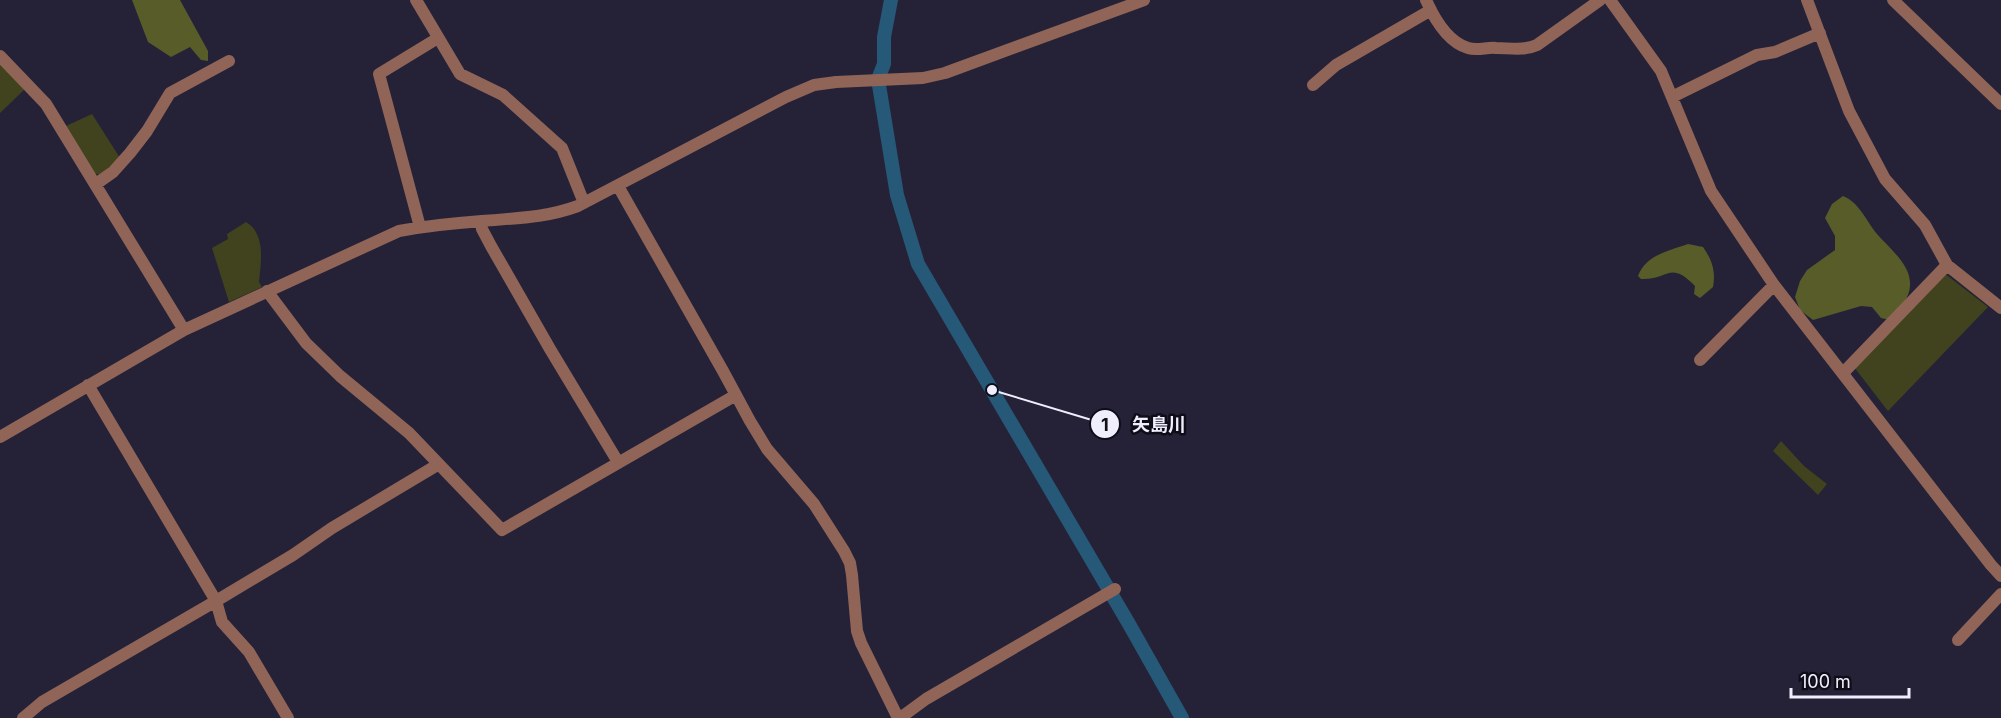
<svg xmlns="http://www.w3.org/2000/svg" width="2001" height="718" font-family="Inter,'Noto Sans JP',sans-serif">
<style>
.green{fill:#40431d}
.forest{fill:#585c29}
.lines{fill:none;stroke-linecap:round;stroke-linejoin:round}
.river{stroke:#265877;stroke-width:14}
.minor{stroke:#906557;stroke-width:12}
.leader{fill:none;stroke:#efeefd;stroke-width:2}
.callout-dot{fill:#efeefd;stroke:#0e0d17;stroke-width:2}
.mark-label{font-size:18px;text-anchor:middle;font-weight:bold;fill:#111}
.callout-label{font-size:18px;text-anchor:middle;font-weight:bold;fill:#efeefd;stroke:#0e0d17;stroke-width:5;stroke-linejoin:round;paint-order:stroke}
</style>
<rect width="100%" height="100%" fill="#252238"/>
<path class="green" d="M0,63L25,89L0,113Z
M92,114L120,158L100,175L94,173L66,126Z
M246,222C266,234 261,262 259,282L262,287L229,302L212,248L228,239L227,234Z
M1944,273L1988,307L1888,411L1854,367Z
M1781,441L1804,466L1827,484L1818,495L1773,451Z"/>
<path class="forest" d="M132,0H180L208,51V61L201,60L190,47L171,57L148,42Z
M1843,196C1860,203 1866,221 1877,234C1888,247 1910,264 1910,283C1911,297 1899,310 1890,320L1881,318L1872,307L1861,306L1813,320L1800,310L1795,297L1800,281L1807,270L1835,250V236L1825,218L1832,204Z
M1688,244L1703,247C1712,260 1716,271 1713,287L1700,298L1694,294L1695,286C1669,260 1670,280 1641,279L1638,276C1646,255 1668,251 1688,244Z"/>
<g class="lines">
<path class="river" d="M891,0L884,37V64L878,79L897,195L918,264L1129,624L1182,718"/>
<path class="minor" d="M416,0L460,74L503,95L562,148L584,203
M1426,0C1434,18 1448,42 1468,48C1477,51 1487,47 1496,48C1510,48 1524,51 1537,45L1600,0
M1610,0L1661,71L1711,191L1774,285L1991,565L2001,576
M1807,0L1849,111L1885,179L1925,225L1947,265L2001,308
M1893,0L2001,104
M0,56L46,104L184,330
M1313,85L1336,65L1431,10
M1672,97L1757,55L1775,52L1820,33
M96,184L113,172L130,153L147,131L170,93L229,61
M618,186L723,371L750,421L767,449L814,504L844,551L850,563L852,575L857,631L861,643L898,718
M481,221L482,229L491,246L550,349L618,462
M420,227L379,74L438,38
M267,291L306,343L340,376L409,433L502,530L736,395
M1700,360L1774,285
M1843,373L1947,265
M88,385L216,601L222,622L249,652L288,718
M0,437L184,330L399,231C426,226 454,223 482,221C517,218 545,218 578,206L786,97L814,85L836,82L923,78L945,73L1144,0
M1958,640L2001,594
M23,718L42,702L216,601L293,555L332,528L439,464
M900,718L926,699L1115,589"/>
</g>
<path class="leader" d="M992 390L1105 424"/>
<g class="callout-dot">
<circle cx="992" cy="390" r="6"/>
<circle cx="1105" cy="424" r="15"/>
</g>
<g class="mark-label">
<text x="1105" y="431">1</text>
</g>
<g class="callout-label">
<text x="1159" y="431">矢島川</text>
</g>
<path d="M1791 688v9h118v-9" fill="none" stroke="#efeefd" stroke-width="3"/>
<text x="1800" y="688" font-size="18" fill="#efeefd" stroke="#0e0d17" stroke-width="4.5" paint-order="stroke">100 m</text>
</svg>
